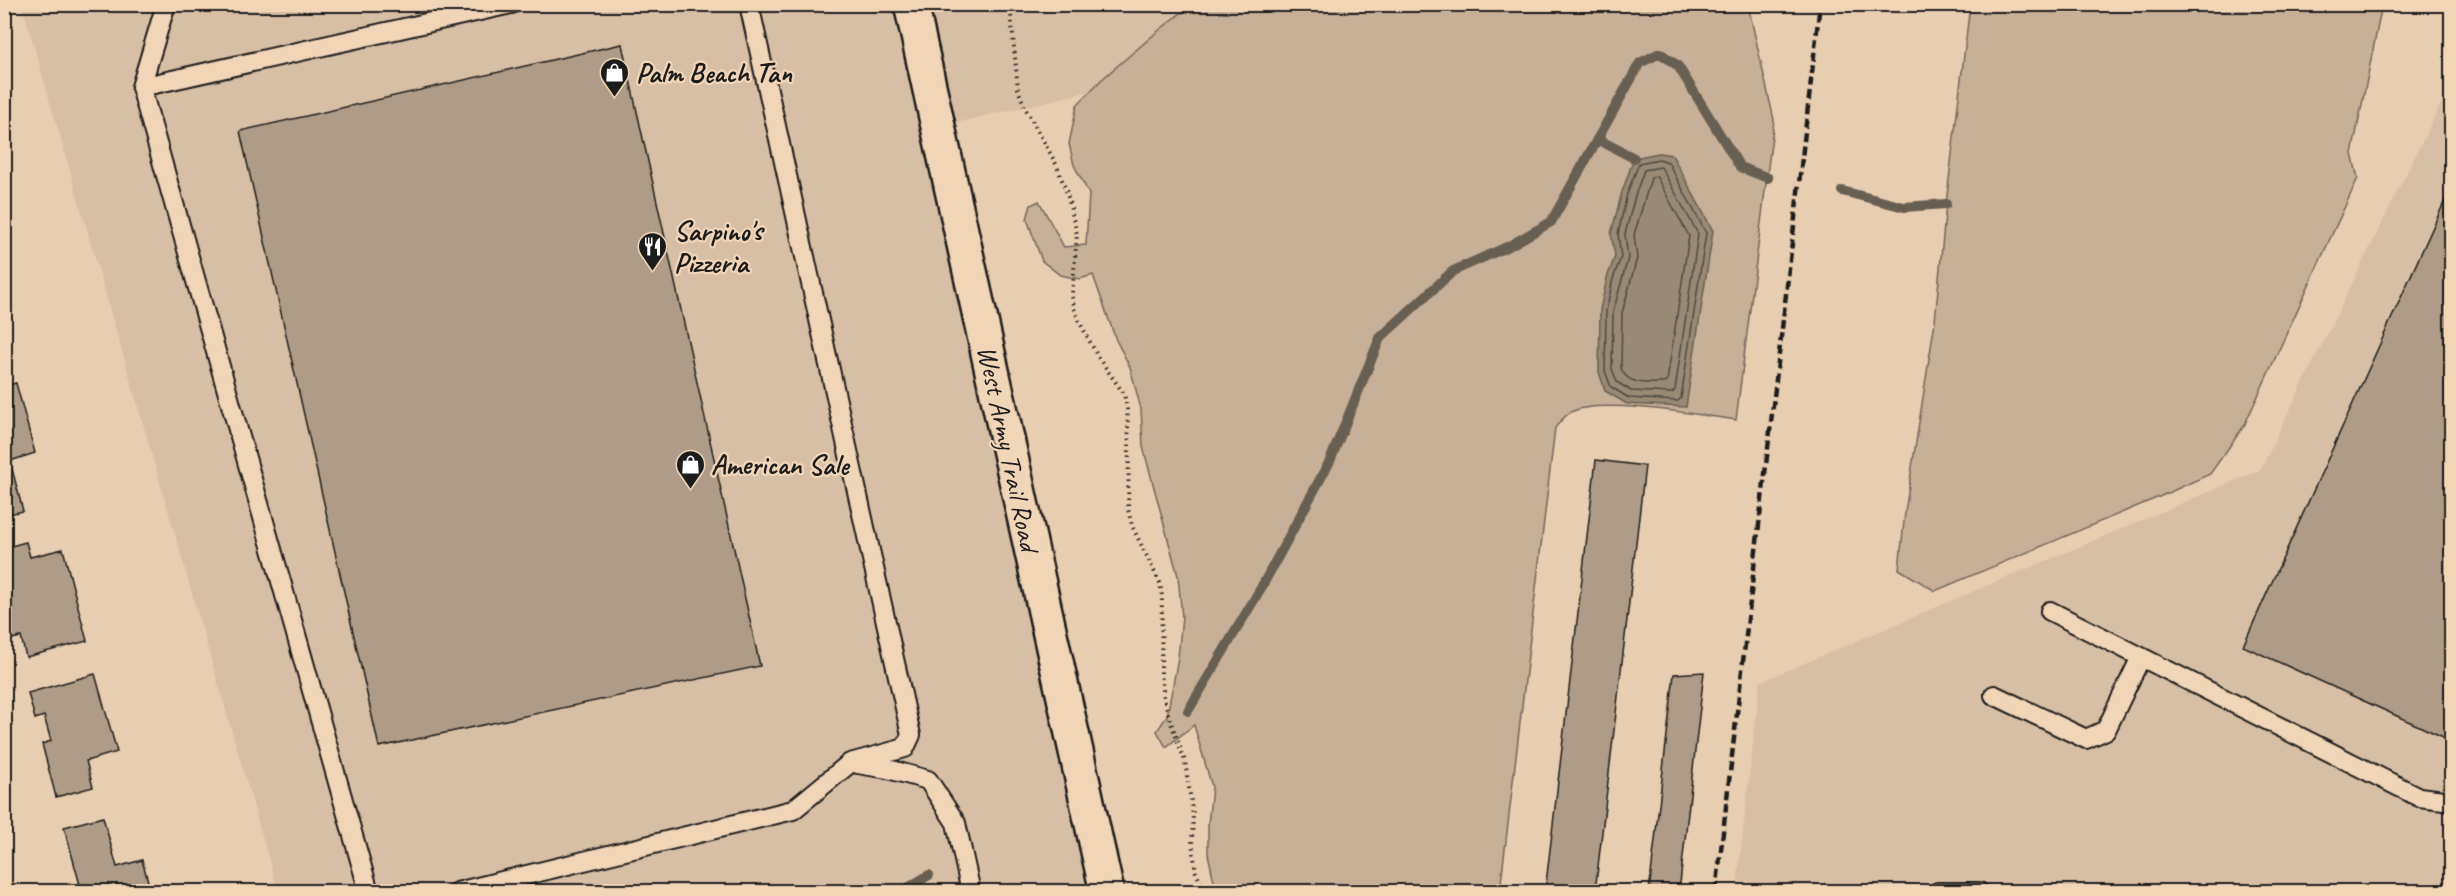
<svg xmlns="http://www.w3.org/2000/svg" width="2456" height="896" font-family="Caveat,sans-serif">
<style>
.built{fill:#d7bfa5}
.green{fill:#c6b098;stroke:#71665a;stroke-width:1.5}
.water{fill:#998a77;stroke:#675e53;stroke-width:1.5}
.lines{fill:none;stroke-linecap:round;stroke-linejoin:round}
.shore{stroke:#4e4840;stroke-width:1.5}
.stream{stroke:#675e53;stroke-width:10}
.building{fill:#af9c88;stroke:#1c1c1c;stroke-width:1.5}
.service-casing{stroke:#1c1c1c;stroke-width:22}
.secondary-casing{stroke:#1c1c1c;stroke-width:38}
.path{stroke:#1c1c1c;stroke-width:4;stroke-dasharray:1.5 4.5;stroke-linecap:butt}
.service{stroke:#f0d5b7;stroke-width:18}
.secondary{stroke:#f0d5b7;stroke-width:33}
.rail{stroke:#1c1c1c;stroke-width:4.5;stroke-dasharray:9 4.5;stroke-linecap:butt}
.labels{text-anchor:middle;stroke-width:4.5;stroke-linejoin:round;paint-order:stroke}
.poi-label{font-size:28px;font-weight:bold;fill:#1c1c1c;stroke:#f0d5b7;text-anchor:start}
.street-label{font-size:28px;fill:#1c1c1c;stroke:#f0d5b7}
</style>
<rect width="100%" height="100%" fill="#e8ceb1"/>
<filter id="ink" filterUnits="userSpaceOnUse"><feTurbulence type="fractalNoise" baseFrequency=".0167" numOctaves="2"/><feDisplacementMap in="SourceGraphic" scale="12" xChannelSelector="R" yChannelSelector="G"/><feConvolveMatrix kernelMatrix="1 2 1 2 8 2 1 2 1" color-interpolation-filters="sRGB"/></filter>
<g filter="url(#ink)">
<path class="built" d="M929,4L1453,5L956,123Z
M22,5H895L1093,891H278Z
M2451,83V891L1736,892L1760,682L2260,470Z"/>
<path class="green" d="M1207,5H1748L1774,120L1736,420C1701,415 1599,397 1571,412C1565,415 1559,423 1555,428L1500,891H1218L1215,886L1208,854V825L1212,787L1194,725L1166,747L1157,731L1167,716L1178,658L1182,617L1178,576L1143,447L1141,409L1130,367L1116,340L1093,275L1080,279L1060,275L1042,261L1027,219L1031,205L1039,201L1064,247L1086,245L1089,194L1074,165L1069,144L1077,105L1101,80L1157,32L1181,13Z
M1970,5H2382L2352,154L2358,178L2244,426L2210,474L2159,497L1935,591L1899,569L1905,512L1935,321L1946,204Z"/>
<path class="water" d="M1659,153L1672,155L1713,231L1686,407L1627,404L1605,391L1599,372L1600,310L1607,278L1615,256L1611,234L1622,192L1634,158Z"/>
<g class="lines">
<path class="shore" d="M1659,159L1668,162L1706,233L1681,398L1678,401L1629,398L1611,387L1605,371L1606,311L1613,279L1621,257L1618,234L1627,194L1639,163Z
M1661,167L1698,234L1675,390L1672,393L1631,391L1617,382L1612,369L1613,312L1628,258L1625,234L1635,196L1644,170Z
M1656,176L1689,236L1667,381L1664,383C1648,383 1627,386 1621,368L1622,313L1637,258L1634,235L1651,178Z"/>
<path class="stream" d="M1597,139L1634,158
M1842,191L1904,207L1946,204
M1188,711L1261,588L1330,461L1380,338L1453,271L1509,246L1551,222L1640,63L1660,53L1678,66L1740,167L1768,178
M901,892L929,875"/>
</g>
<path class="building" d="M622,44L760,666L379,747L240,131Z
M2452,185V741L2243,646Z
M16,383L35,453L10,461L23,511L4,515V386Z
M1596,460L1645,466L1595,892H1545Z
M26,542L30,557L63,549L87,641L26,657L21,637L12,639L4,611V548Z
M1704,672L1679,892H1649L1674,674Z
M95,674L117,752L86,761L93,787L56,797L42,744L51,741L44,716L35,719L28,693Z
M103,817L117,867L142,860L151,892H82L64,827Z"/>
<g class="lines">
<defs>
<path id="service" d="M166,4L141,87L369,892
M141,87L511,4
M2050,611L2419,797L2452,801
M1994,695L2086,739L2106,730L2141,657
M858,764L888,769L928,780L956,823L971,892
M457,892L793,810L850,763L905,748L911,735L749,4
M1938,892H1979"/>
<path id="secondary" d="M911,4L1107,892"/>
</defs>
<use href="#service" class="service-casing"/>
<use href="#secondary" class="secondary-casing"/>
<path class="path" d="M1010,4L1018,89L1025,108L1056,164L1067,193L1077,234L1072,295L1074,308L1079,321L1098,357L1124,394L1127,408L1129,446L1128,509L1132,526L1160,583L1162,596L1161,673L1164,699L1170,720L1185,761L1193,815L1192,843L1196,872L1205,892"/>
<use href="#service" class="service"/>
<use href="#secondary" class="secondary"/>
<path class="rail" d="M1716,892L1820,4"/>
</g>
</g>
<defs>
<symbol id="shop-pin" viewBox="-11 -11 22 30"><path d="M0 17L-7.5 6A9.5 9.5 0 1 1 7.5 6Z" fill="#1c1c1c" stroke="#f0d5b7"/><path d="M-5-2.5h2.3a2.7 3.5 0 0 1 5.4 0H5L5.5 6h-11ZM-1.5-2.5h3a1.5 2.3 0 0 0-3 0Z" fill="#fff"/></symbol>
<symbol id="restaurant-pin" viewBox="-11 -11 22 30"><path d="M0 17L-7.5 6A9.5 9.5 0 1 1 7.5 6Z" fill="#1c1c1c" stroke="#f0d5b7"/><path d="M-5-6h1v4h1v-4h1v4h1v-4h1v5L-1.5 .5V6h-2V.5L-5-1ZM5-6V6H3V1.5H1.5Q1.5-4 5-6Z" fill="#fff"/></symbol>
</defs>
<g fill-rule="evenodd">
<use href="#shop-pin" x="598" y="56" width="33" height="45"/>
<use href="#restaurant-pin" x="636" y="230" width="33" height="45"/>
<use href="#shop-pin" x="674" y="448" width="33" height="45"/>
</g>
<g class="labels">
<g class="poi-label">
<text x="636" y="82">Palm Beach Tan</text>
<text x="674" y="240">Sarpino's<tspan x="674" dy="32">Pizzeria</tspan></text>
<text x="711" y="474">American Sale</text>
</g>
<g class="street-label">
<text transform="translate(1009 448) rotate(78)" y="10">West Army Trail Road</text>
</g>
</g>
<rect width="2456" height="896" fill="none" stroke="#f0d5b7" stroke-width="24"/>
<rect x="12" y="12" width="2432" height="872" fill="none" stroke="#1c1c1c" stroke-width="2" filter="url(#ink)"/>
</svg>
